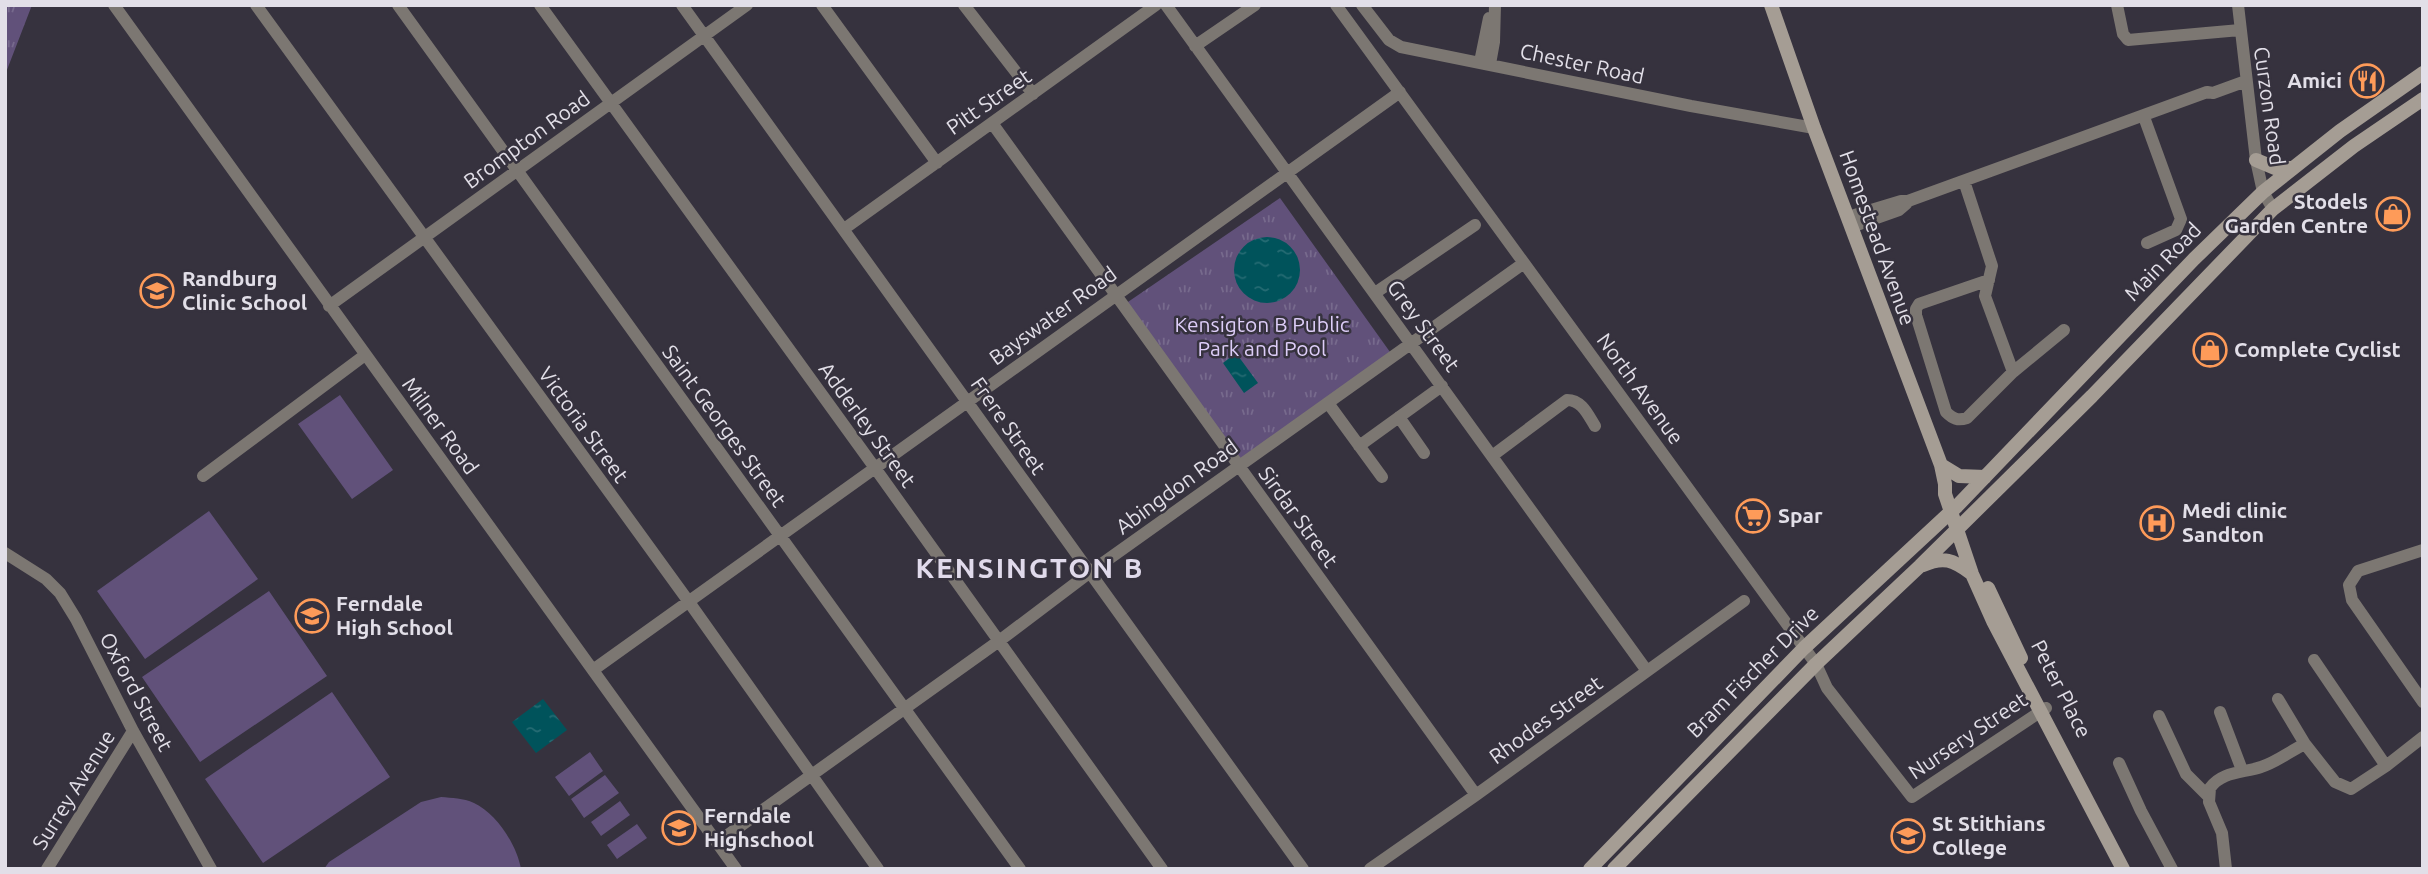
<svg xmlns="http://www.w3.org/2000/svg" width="2428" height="874" font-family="Ubuntu,sans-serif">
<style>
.park{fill:url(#park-tufts)}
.garden{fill:#61517a}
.water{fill:url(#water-ripples)}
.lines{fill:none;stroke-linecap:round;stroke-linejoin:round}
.street{stroke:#7c7772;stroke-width:12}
.secondary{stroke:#a59d94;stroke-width:14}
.labels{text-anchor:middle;stroke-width:5;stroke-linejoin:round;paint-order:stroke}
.street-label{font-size:21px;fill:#e2dfe8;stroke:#36323e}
.poi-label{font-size:21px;font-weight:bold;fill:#e2dfe8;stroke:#36323e;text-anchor:start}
.park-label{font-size:21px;fill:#ddcdf8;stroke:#36323e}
.district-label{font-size:28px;font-weight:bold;letter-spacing:2px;fill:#e0daeb;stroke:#36323e}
</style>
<defs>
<pattern id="park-tufts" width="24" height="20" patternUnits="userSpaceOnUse" patternTransform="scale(1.75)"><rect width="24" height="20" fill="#61517a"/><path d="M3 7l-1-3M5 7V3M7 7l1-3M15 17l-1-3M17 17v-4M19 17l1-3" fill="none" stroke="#776a8d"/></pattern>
<pattern id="water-ripples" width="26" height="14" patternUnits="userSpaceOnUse" patternTransform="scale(1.75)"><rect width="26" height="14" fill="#00535b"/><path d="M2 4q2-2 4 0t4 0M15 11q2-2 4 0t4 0" fill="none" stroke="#256b73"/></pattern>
</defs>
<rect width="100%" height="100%" fill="#36323e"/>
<path class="park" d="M5,5H32L5,75Z
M1280,198L1395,359L1239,472L1125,304Z"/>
<path class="garden" d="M340,395L393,470L352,499L298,424Z
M209,511L258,579L145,659L97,591Z
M269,591L327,676L200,762L142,677Z
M332,692L390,777L263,863L205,779Z
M590,752L603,771L569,796L555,777Z
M605,775L619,793L584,818L571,799Z
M441,797C452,798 463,798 474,803C496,813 517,845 521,869H324L329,862L421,802Z
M620,801L630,815L601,836L591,822Z
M637,824L647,838L617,859L607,845Z"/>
<path class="water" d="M1234 270a33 33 0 1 1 66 0a33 33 0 1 1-66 0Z
M1236,353L1258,383L1244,393L1223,363Z
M543,699L567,730L536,753L512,722Z"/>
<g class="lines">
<path class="street" d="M114,5L736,869
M256,5L689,602L878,869
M398,5L1020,869
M540,5L875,468L1162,869
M682,5L1303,869
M822,5L937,163
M964,5L1033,94
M1166,5L1647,671
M1336,5L1816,664L1827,688L1912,797L2046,708
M1362,5L1389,40L1401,47L1691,106L1814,128
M2117,5L2123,34L2128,40L2240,30
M2238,5L2256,160L2263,192L2273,209
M1195,46L1255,5
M1480,62L1489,18
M1490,64L1494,42L1495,5
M2144,117L2181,219L2176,230L2147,243
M992,123L1476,795
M1964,181L1992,266L1985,296L2013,372L1967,418C1958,421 1953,419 1946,412L1916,315V309L1919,304L1989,280
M1848,217L1901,201H1908L2207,92L2213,93L2246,81
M1851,227L1899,210L1906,204
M844,229L1156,5
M1375,293L1475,225
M329,306L747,5
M2013,372L2064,330
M1328,403L1382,477
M1399,417L1424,453
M1359,446L1442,386
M1492,456L1567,400C1582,400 1588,415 1595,426
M203,476L365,355
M2423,550L2358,571L2349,585L2352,600L2423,702
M5,553L46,579L60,593L76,619L133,731L211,869
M2314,660L2386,766
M593,670L1400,92
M2220,712L2242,770
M2159,716L2186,774L2208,796
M2305,744L2335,782L2351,789L2386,766L2423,737
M2119,763L2141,811L2172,869
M718,842L999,641L1089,573L1524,263
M47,869L133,731
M1370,869L1476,795L1744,601
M2226,869L2222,833L2209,802L2210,788C2222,771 2244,773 2261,767C2277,762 2290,751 2305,744L2278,699"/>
<path class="secondary" d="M1771,5L1814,128L1941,465L1945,484V494L1972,574L1993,621L2123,869
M2256,160L2275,168H2292
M1941,465L1959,476L1985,477
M1923,565C1944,556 1953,560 1971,573
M1988,588L2021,658
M1590,869L1804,648L1957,506L2194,259L2263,192L2340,131L2423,73
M1614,869L1816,664L1920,566L2092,396L2273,209L2354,146L2423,99"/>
</g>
<defs>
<symbol id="restaurant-ring" viewBox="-11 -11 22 22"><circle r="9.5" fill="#36323e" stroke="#fe9b59" stroke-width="1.5"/><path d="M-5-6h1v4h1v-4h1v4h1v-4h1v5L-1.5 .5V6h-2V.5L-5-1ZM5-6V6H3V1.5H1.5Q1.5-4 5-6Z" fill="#fe9b59"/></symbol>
<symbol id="shop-ring" viewBox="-11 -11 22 22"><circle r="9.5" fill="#36323e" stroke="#fe9b59" stroke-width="1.5"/><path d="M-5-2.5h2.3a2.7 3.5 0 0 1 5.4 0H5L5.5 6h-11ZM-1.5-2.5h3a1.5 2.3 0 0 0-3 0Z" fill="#fe9b59"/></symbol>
<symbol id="school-ring" viewBox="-11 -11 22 22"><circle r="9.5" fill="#36323e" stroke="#fe9b59" stroke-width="1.5"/><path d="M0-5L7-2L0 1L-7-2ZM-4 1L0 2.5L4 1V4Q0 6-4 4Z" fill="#fe9b59"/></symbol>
<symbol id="supermarket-ring" viewBox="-11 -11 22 22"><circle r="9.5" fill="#36323e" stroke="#fe9b59" stroke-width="1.5"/><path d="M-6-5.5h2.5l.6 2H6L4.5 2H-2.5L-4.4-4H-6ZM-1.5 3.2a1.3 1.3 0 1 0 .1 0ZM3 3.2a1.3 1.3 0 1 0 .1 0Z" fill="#fe9b59"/></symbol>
<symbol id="hospital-ring" viewBox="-11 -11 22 22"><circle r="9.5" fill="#36323e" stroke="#fe9b59" stroke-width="1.5"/><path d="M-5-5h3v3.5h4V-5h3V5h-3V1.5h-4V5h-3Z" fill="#fe9b59"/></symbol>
</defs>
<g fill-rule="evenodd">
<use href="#restaurant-ring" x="2348" y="62" width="38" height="38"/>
<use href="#shop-ring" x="2374" y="195" width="38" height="38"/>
<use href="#school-ring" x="138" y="272" width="38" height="38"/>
<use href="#shop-ring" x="2191" y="331" width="38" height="38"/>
<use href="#supermarket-ring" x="1734" y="497" width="38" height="38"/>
<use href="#hospital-ring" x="2138" y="504" width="38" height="38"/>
<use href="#school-ring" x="293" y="597" width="38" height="38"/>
<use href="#school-ring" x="660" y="809" width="38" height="38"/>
<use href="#school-ring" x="1889" y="817" width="38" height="38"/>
</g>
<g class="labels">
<g class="street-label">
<text transform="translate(1582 64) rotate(12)" y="7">Chester Road</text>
<text transform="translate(989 102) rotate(-35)" y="7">Pitt Street</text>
<text transform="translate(2269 106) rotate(82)" y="7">Curzon Road</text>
<text transform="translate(527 140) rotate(-36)" y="7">Brompton Road</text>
<text transform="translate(1877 238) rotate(70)" y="7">Homestead Avenue</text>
<text transform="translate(2163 262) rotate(-46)" y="7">Main Road</text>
<text transform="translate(1053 316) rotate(-36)" y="7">Bayswater Road</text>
<text transform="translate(1423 326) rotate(54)" y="7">Grey Street</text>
<text transform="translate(1640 389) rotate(54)" y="7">North Avenue</text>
<text transform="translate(583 425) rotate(54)" y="7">Victoria Street</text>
<text transform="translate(867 425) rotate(54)" y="7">Adderley Street</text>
<text transform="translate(440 426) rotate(54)" y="7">Milner Road</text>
<text transform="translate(724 426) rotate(54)" y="7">Saint Georges Street</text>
<text transform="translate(1008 426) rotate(55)" y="7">Frere Street</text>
<text transform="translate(1177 487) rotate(-36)" y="7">Abingdon Road</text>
<text transform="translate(1298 517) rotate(54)" y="7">Sirdar Street</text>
<text transform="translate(1753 672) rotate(-45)" y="7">Bram Fischer Drive</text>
<text transform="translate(2061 689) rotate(63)" y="7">Peter Place</text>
<text transform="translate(136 692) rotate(62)" y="7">Oxford Street</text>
<text transform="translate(1546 720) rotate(-36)" y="7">Rhodes Street</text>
<text transform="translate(1968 736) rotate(-34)" y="7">Nursery Street</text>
<text transform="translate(74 790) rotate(-58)" y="7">Surrey Avenue</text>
</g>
<g class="poi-label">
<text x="2342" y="88" text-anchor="end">Amici</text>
<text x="2368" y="209" text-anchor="end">Stodels<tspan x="2368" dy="24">Garden Centre</tspan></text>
<text x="182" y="286">Randburg<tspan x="182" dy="24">Clinic School</tspan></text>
<text x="2234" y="357">Complete Cyclist</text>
<text x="2182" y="518">Medi clinic<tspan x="2182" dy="24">Sandton</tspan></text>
<text x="1778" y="523">Spar</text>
<text x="336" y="611">Ferndale<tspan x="336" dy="24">High School</tspan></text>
<text x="704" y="823">Ferndale<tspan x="704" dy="24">Highschool</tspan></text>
<text x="1932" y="831">St Stithians<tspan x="1932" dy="24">College</tspan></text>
</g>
<g class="park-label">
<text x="1262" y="332">Kensigton B Public<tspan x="1262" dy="24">Park and Pool</tspan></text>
</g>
<g class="district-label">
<text x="1030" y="578">KENSINGTON B</text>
</g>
</g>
<rect width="2428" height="874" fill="none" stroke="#e2dfe8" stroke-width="14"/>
</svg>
